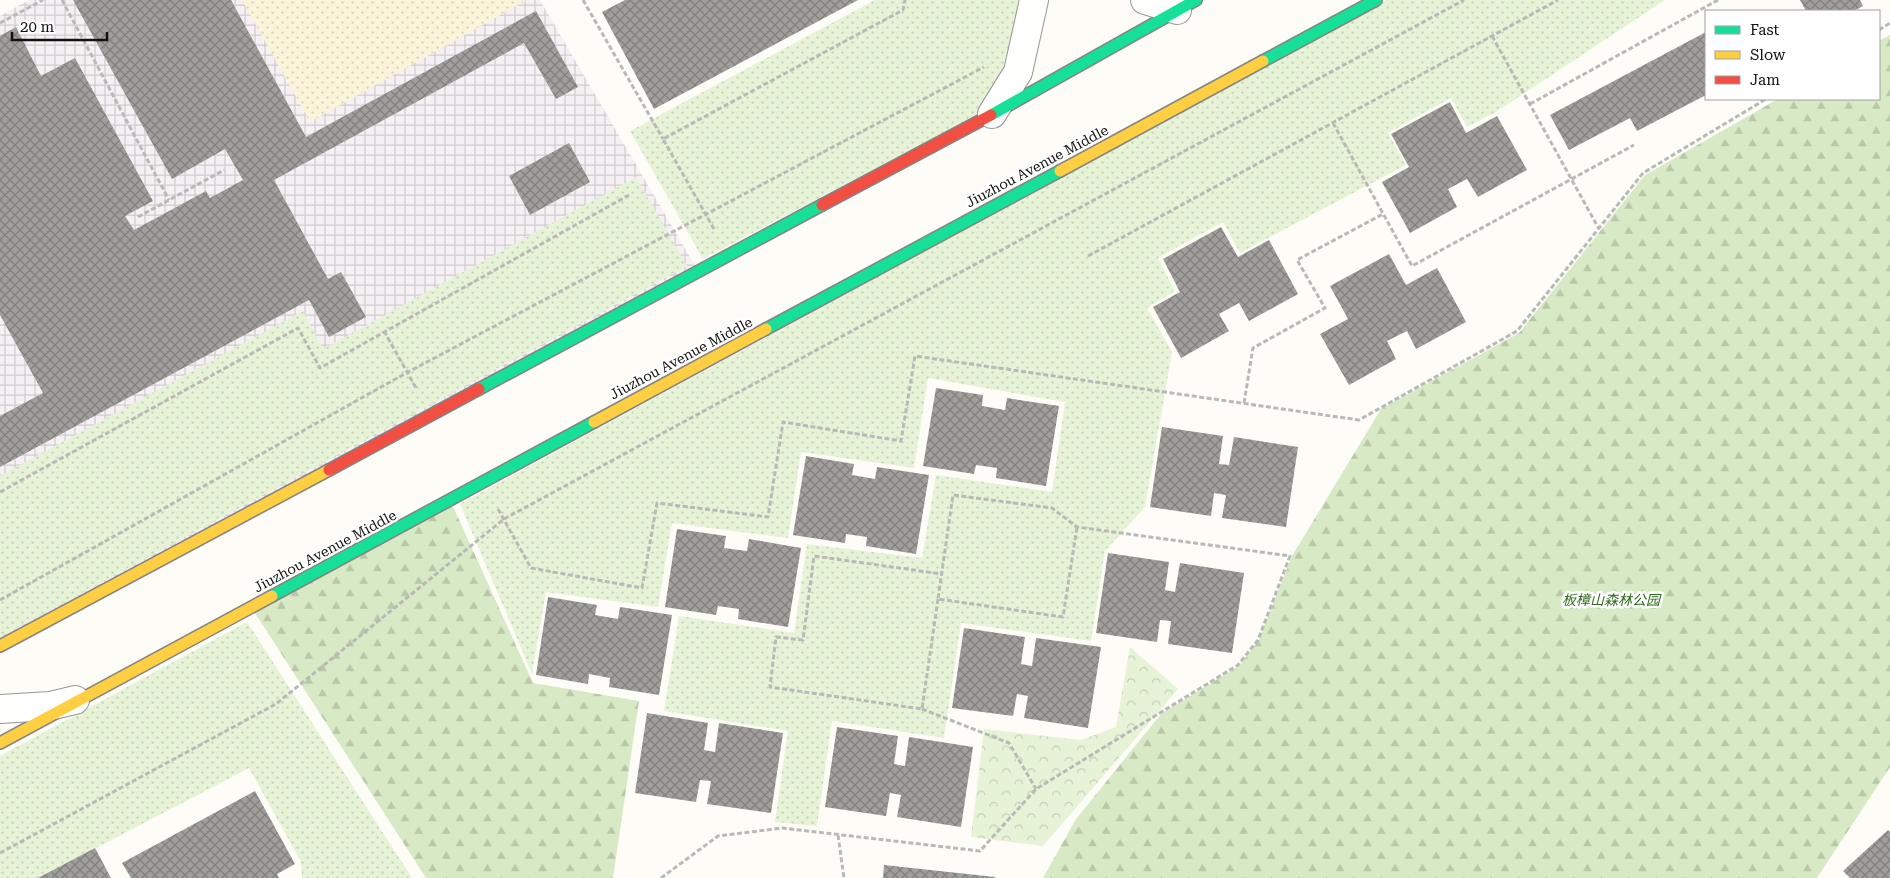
<svg xmlns="http://www.w3.org/2000/svg" width="1890" height="878" font-family="'Roboto Serif','Noto Sans SC',serif">
<style>
.industrial{fill:url(#industrial-grid)}
.grass{fill:url(#grass-dots)}
.forest{fill:url(#forest-firs)}
.sand{fill:url(#sand-dots)}
.park{fill:url(#park-crowns)}
.building{fill:url(#building-cross-hatch)}
.lines{fill:none;stroke-linecap:round;stroke-linejoin:round}
.street-casing{stroke:#979795;stroke-width:30}
.fast-casing{stroke:#858482;stroke-width:14}
.slow-casing{stroke:#858482;stroke-width:14}
.jam-casing{stroke:#858482;stroke-width:14}
.path{stroke:#b9b9b8;stroke-width:3;stroke-dasharray:5 2.5;stroke-linecap:butt}
.street{stroke:#fffffe;stroke-width:28}
.fast{stroke:#16e098;stroke-width:11}
.slow{stroke:#ffcf43;stroke-width:11}
.jam{stroke:#f24e42;stroke-width:11}
.labels{text-anchor:middle;stroke-width:5;stroke-linejoin:round;paint-order:stroke}
.street-label{font-size:14px;fill:#111;stroke:#fff}
.park-label{font-size:14px;font-style:italic;fill:#2f6b1f;stroke:#fff}
</style>
<defs>
<pattern id="industrial-grid" width="8" height="8" patternUnits="userSpaceOnUse" patternTransform="scale(1.25)"><rect width="8" height="8" fill="#f5f0f3"/><path d="M0 4h8M4 0v8" fill="none" stroke="#d1cdcf"/></pattern>
<pattern id="grass-dots" width="8" height="8" patternUnits="userSpaceOnUse" patternTransform="scale(1.25)"><rect width="8" height="8" fill="#e7f3d7"/><path d="M2 2h.1M6 6h.1" fill="none" stroke="#c5cfb8" stroke-width="1.8" stroke-linecap="round"/></pattern>
<pattern id="forest-firs" width="22" height="20" patternUnits="userSpaceOnUse" patternTransform="scale(1.25)"><rect width="22" height="20" fill="#d8eac5"/><path d="M5 1l3.5 6h-7zM16 11l3.5 6h-7z" fill="#b8c8a8"/></pattern>
<pattern id="sand-dots" width="8" height="8" patternUnits="userSpaceOnUse" patternTransform="scale(1.25)"><rect width="8" height="8" fill="#fcf4d9"/><path d="M2 2h.1M6 6h.1" fill="none" stroke="#d7d0b9" stroke-width="1.8" stroke-linecap="round"/></pattern>
<pattern id="park-crowns" width="20" height="18" patternUnits="userSpaceOnUse" patternTransform="scale(1.25)"><rect width="20" height="18" fill="#e7f3d7"/><path d="M2 6a3 3 0 1 1 6 0M12 15a3 3 0 1 1 6 0" fill="none" stroke="#c5cfb8"/></pattern>
<pattern id="building-cross-hatch" width="8" height="8" patternUnits="userSpaceOnUse" patternTransform="scale(1.25)"><rect width="8" height="8" fill="#a19f9c"/><path d="M0 0l8 8M0 8l8-8" fill="none" stroke="#82807e"/></pattern>
</defs>
<rect width="100%" height="100%" fill="#fdfcf7"/>
<path class="industrial" d="M29,0H540L698,271L0,645V16Z"/>
<path class="grass" d="M875,0H1025L1010,68L986,110L703,259L630,131Z
M1386,0H1665L1496,112L1467,127L1451,98L1388,133L1406,165L1240,253L1223,222L1158,258L1175,291L1147,308L1172,352L1145,507L1105,551L1091,641L961,623L944,738L832,721L817,826L775,822L788,731L664,711L679,616L794,633L807,544L922,558L936,475L1052,492L1065,402L928,378L914,468L801,452L788,538L672,523L658,607L546,592L532,674L460,504Z
M636,177L687,266L0,637V476L303,311L323,349Z
M247,622L412,878H302L301,862L249,768L39,878H0V756Z"/>
<path class="forest" d="M1890,35V767L1817,878H1043L1076,819L1161,714L1239,666L1259,640L1292,556L1381,409L1519,333L1645,175L1778,99H1879V41Z
M451,502L533,683L639,701L613,878H426L253,610Z"/>
<path class="sand" d="M242,0H525V1L310,122Z"/>
<path class="park" d="M1130,647L1178,689L1043,846L971,837L984,729L1081,740L1116,727Z"/>
<path class="building" d="M73,0H231L306,137L536,11L578,87L556,99L524,43L274,180L328,279L341,272L366,317L329,337L309,300L0,467V416L43,393L0,315V36L16,27L41,76L75,58L153,201L125,216L134,230L206,191L210,198L243,180L225,149L172,179Z
M625,0H858L654,109L602,12Z
M1800,0H1860L1863,6L1854,11H1806Z
M1706,32V95L1637,131L1630,118L1569,150L1550,115Z
M1450,102L1466,133L1497,116L1527,170L1478,197L1467,179L1448,189L1457,207L1410,233L1382,182L1409,167L1391,134Z
M569,143L590,182L530,215L509,176Z
M1221,227L1238,257L1269,240L1298,294L1249,321L1239,303L1219,314L1229,331L1181,358L1153,307L1180,292L1163,259Z
M1389,254L1406,285L1437,268L1466,322L1416,349L1407,331L1387,341L1396,359L1349,385L1320,334L1348,319L1330,286Z
M936,388L983,395L982,406L1005,410L1007,398L1059,406L1046,486L996,478L997,468L976,465L974,474L923,466Z
M1162,427L1223,436L1219,464L1229,465L1234,437L1298,447L1286,527L1222,518L1226,495L1214,493L1211,516L1150,507Z
M806,456L854,464L852,475L875,479L877,467L929,475L916,554L866,546L867,537L846,534L845,543L793,535Z
M677,529L726,536L724,548L747,551L749,539L801,548L788,627L738,619L739,609L718,606L716,615L665,607Z
M1108,553L1169,562L1165,590L1175,592L1180,563L1244,573L1232,653L1168,644L1171,621L1160,620L1157,642L1096,633Z
M548,597L597,605L595,615L618,619L620,607L672,615L659,695L609,687L610,678L589,674L588,684L536,675Z
M964,628L1025,637L1021,664L1032,666L1036,638L1101,647L1088,728L1024,718L1028,696L1017,694L1013,716L952,708Z
M647,713L708,723L704,750L715,752L719,723L783,733L771,813L707,804L711,781L700,780L696,802L635,793Z
M837,727L898,736L894,764L905,766L909,737L973,747L961,827L897,817L901,795L890,793L886,816L825,807Z
M255,791L295,864L277,874L279,878H131L122,863Z
M1888,830L1890,832V878H1850L1843,871Z
M95,848L111,878H38Z
M884,865L995,877V878H883Z"/>
<g class="lines">
<defs>
<path id="street" d="M1145,0L1177,10
M992,114L1018,72L1034,0
M0,709L50,706L75,700"/>
<path id="fast" d="M1263,61L1376,0
M991,115L1196,0
M766,329L1060,171
M479,389L822,205
M272,596L594,422"/>
<path id="slow" d="M1060,171L1263,61
M594,422L766,329
M0,646L329,470
M0,743L272,596"/>
<path id="jam" d="M822,205L991,115
M329,470L479,389"/>
</defs>
<use href="#street" class="street-casing"/>
<use href="#fast" class="fast-casing"/>
<use href="#slow" class="slow-casing"/>
<use href="#jam" class="jam-casing"/>
<path class="path" d="M62,0L169,200
M583,0L663,139
M0,23L43,0
M1879,30L1890,23
M1492,36L1599,229
M1530,104L1718,0
M1333,123L1412,266L1634,145
M138,217L224,170
M714,229L663,139L903,10L905,0
M1088,256L1558,0
M384,331L416,388
M1244,403L1253,348L1325,308L1297,260L1383,214
M0,492L298,328L320,368L629,195
M498,509L531,568L642,588L657,503L768,517L783,422L901,441L915,356L1359,420L1517,331L1643,173L1766,99
M938,599L922,709L770,687L776,637L803,640L814,556L942,574
M0,600L408,372L984,67
M922,709L1009,743L1036,789
M838,835L844,878
M0,853L276,704L504,519L1464,0
M661,878L718,836L782,828L980,851L1036,789L1238,665L1258,640L1290,556L1077,527L1052,508L953,495L938,599L1063,617L1077,527"/>
<use href="#street" class="street"/>
<use href="#fast" class="fast"/>
<use href="#slow" class="slow"/>
<use href="#jam" class="jam"/>
</g>
<g class="labels">
<g class="street-label">
<text transform="translate(1037 166) rotate(-28)" y="5">Jiuzhou Avenue Middle</text>
<text transform="translate(681 358) rotate(-28)" y="5">Jiuzhou Avenue Middle</text>
<text transform="translate(325 551) rotate(-28)" y="5">Jiuzhou Avenue Middle</text>
</g>
<g class="park-label">
<text x="1611" y="605">板樟山森林公园</text>
</g>
</g>
<rect x="1705" y="10" width="175" height="90" fill="#ffffff" stroke="#a0a0a0"/>
<rect x="1715" y="26" width="25" height="8" fill="#16e098" stroke="#a0a0a0"/>
<text x="1750" y="35" font-size="15" fill="#111111">Fast</text>
<rect x="1715" y="51" width="25" height="8" fill="#ffcf43" stroke="#a0a0a0"/>
<text x="1750" y="60" font-size="15" fill="#111111">Slow</text>
<rect x="1715" y="76" width="25" height="8" fill="#f24e42" stroke="#a0a0a0"/>
<text x="1750" y="85" font-size="15" fill="#111111">Jam</text>
<path d="M12 32v8h95v-8" fill="none" stroke="#111111" stroke-width="2.5"/>
<text x="20" y="32" font-size="15" fill="#111111" stroke="#ffffff" stroke-width="4" paint-order="stroke">20 m</text>
</svg>
